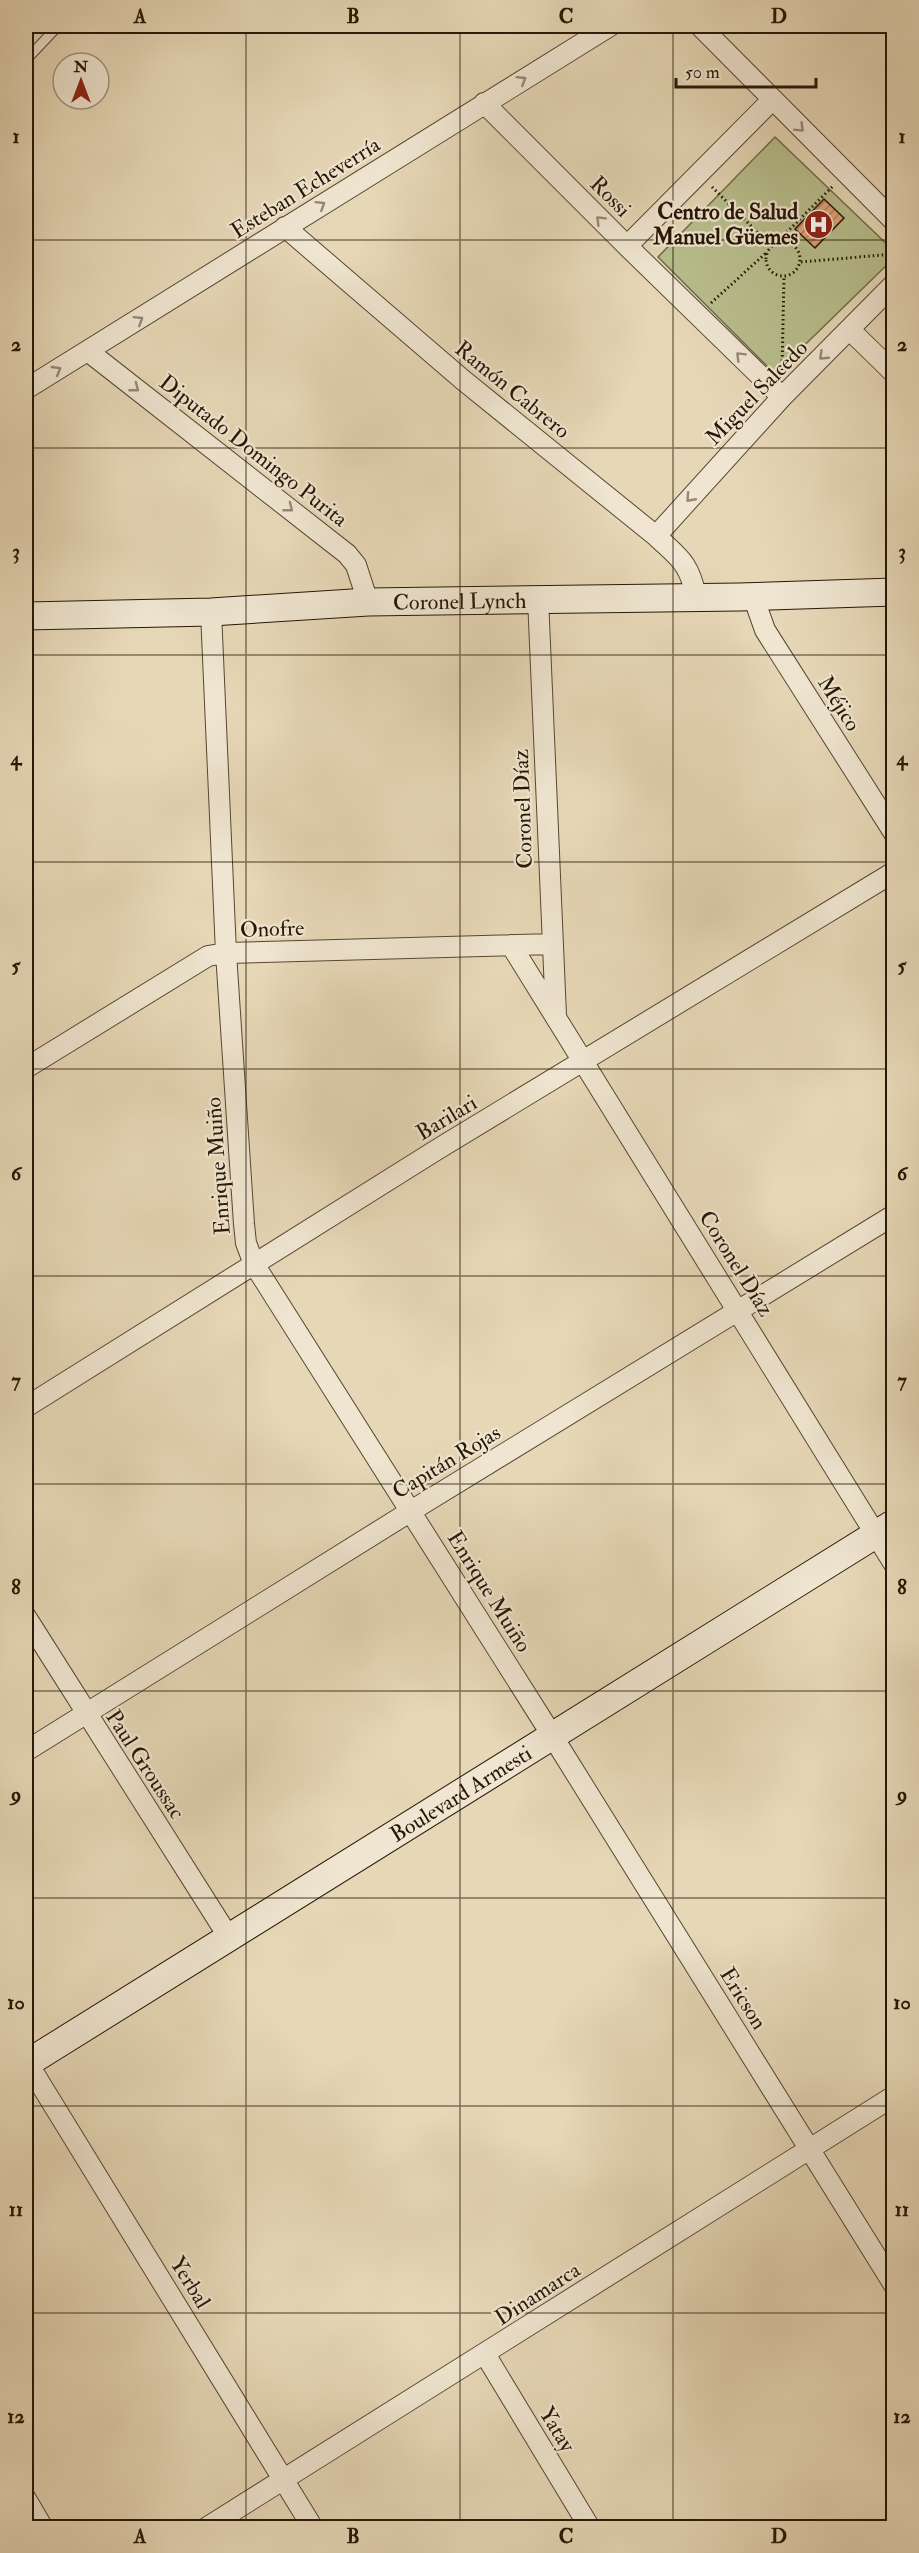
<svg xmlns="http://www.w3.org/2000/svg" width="919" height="2553" font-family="'IM FELL Double Pica',serif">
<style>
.green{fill:#b8bd8c;stroke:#706a49;stroke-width:1.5}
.building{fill:url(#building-hatch);stroke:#271706;stroke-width:1.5}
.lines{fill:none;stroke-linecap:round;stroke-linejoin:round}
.lane-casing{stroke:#574732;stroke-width:11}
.street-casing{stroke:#574732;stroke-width:22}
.secondary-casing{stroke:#271706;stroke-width:29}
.path{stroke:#271706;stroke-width:3;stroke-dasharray:1.5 3;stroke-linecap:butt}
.lane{stroke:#efe5d0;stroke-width:9}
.street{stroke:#efe5d0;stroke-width:20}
.secondary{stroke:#efe5d0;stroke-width:27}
.oneway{stroke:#958875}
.grid{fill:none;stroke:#271706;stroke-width:1.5;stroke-opacity:0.55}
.labels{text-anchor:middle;stroke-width:4.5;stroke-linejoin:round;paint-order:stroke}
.street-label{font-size:22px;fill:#271706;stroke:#efe5d0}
.poi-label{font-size:22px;font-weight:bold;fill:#271706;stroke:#efe5d0;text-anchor:end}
.neatline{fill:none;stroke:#271706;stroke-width:2}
.grid-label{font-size:20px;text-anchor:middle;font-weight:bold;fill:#271706}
</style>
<defs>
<pattern id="building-hatch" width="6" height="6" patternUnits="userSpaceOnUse" patternTransform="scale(1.5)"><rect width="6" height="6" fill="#dfa279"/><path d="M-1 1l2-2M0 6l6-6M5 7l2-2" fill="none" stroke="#b58361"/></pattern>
</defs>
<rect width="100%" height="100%" fill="#e6d7b6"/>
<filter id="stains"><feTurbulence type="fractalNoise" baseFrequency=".00333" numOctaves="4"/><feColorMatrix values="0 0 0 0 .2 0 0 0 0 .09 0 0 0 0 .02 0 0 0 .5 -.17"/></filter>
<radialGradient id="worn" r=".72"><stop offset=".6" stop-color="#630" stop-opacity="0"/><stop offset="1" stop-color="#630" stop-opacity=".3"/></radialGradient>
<path class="green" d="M775,137L894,251L893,259L775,374L658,257Z"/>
<path class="building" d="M824,199L844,218L815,248L795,229Z"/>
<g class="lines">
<defs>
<path id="lane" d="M26,60L58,26"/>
<path id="street" d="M700,26L894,221
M484,103L627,246L782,397
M285,227L463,380L656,536C679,558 689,562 696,596
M627,246L772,100
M850,330L894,373
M89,352L347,554L356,565L368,602
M26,389L610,26
M656,536L782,397L894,284
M753,596L765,630L894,833
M538,598L556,1015
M211,612L226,953L244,1224L246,1243L254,1264L553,1737L894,2285
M511,945L894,1564
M26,1068L208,956L226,953L552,944
M26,1407L438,1149L894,872
M26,1617L228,1936
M26,1751L411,1511L894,1215
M27,2062L313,2528
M485,2354L590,2528
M26,2499L43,2528
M206,2528L894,2096"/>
<g id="secondary">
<path id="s1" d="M26,616L211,612L368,602L739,597L894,592"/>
<path id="s2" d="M26,2064L894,1523"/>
</g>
</defs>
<use href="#lane" class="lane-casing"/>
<use href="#street" class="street-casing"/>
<use href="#secondary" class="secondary-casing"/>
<path class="path" d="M712,187L772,247
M766 259a17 17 0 1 1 34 0a17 17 0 1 1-34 0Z
M777,242L834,185
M801,262L894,254
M711,303L766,253
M782,370L784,276"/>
<use href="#lane" class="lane"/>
<use href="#street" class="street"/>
<use href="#secondary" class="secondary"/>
</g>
<defs><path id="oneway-chevron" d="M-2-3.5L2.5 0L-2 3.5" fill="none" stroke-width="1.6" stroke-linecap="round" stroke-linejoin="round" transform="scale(1.5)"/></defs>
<g class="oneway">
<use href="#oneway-chevron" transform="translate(522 80) rotate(-32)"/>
<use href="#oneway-chevron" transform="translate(800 128) rotate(45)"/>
<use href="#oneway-chevron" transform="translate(321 205) rotate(-32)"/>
<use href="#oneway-chevron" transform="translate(600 220) rotate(-135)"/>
<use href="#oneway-chevron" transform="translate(139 320) rotate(-32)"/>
<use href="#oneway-chevron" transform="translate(740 356) rotate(-135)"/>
<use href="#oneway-chevron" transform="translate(823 356) rotate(136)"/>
<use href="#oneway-chevron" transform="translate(57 370) rotate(-31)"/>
<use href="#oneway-chevron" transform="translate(135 388) rotate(38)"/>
<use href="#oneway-chevron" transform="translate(690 498) rotate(132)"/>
<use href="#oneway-chevron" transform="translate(289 508) rotate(38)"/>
</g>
<path class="grid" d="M246,26V2528M460,26V2528M673,26V2528M26,240H894M26,448H894M26,655H894M26,862H894M26,1069H894M26,1276H894M26,1484H894M26,1691H894M26,1898H894M26,2106H894M26,2313H894"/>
<defs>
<symbol id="hospital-disc" viewBox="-11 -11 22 22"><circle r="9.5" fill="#8f2418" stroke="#efe5d0"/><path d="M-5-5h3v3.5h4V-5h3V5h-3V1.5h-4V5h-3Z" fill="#fff"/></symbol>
</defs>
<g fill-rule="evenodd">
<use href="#hospital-disc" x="802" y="208" width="33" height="33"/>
</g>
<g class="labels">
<g class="street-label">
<text transform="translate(305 187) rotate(-32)" y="8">Esteban Echeverría</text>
<text transform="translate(611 196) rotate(45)" y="8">Rossi</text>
<text transform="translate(513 389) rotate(39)" y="8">Ramón Cabrero</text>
<text transform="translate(756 392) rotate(-46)" y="8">Miguel Salcedo</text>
<text transform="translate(254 450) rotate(38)" y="8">Diputado Domingo Purita</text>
<text dy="8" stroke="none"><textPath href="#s1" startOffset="434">Coronel Lynch</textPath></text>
<text transform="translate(840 703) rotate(58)" y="8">Méjico</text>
<text transform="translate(522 809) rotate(-92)" y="8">Coronel Díaz</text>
<text transform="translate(272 928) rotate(-2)" y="8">Onofre</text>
<text transform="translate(446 1117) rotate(-31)" y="8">Barilari</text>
<text transform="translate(217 1166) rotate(-94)" y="8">Enrique Muiño</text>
<text transform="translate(737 1263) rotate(58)" y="8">Coronel Díaz</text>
<text transform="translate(446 1461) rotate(-31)" y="8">Capitán Rojas</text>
<text transform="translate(490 1591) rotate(58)" y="8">Enrique Muiño</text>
<text transform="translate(146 1764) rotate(57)" y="8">Paul Groussac</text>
<text dy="8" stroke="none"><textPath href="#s2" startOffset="512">Boulevard Armesti</textPath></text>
<text transform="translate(744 1998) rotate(58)" y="8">Ericson</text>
<text transform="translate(191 2282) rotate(58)" y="8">Yerbal</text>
<text transform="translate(537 2293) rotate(-33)" y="8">Dinamarca</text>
<text transform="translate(558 2429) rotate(59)" y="8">Yatay</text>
</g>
<g class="poi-label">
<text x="798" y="219">Centro de Salud<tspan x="798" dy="25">Manuel Güemes</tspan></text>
</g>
</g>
<rect width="919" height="2553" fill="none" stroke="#e6d7b6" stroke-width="66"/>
<g transform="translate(81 81)"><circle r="28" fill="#efe5d0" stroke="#9f937f" stroke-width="1.5"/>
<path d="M0-4.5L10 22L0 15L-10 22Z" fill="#8f2418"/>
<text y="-9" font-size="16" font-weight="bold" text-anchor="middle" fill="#271706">N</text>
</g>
<path d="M676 78v9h140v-9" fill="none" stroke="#271706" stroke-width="3"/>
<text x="685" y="78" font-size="18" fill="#271706" stroke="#efe5d0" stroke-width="4.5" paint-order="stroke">50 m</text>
<rect x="33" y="33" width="853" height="2487" class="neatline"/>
<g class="grid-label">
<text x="140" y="23">A</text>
<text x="353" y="23">B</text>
<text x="566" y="23">C</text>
<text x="779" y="23">D</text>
<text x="16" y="143">1</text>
<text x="902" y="143">1</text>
<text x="16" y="351">2</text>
<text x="902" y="351">2</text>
<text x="16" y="558">3</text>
<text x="902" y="558">3</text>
<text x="16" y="765">4</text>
<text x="902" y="765">4</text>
<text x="16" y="972">5</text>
<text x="902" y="972">5</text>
<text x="16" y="1180">6</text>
<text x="902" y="1180">6</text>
<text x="16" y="1387">7</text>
<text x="902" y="1387">7</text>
<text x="16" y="1594">8</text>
<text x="902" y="1594">8</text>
<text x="16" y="1801">9</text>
<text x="902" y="1801">9</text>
<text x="16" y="2009">10</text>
<text x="902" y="2009">10</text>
<text x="16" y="2216">11</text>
<text x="902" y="2216">11</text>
<text x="16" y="2423">12</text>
<text x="902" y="2423">12</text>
<text x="140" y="2543">A</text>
<text x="353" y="2543">B</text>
<text x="566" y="2543">C</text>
<text x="779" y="2543">D</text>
</g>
<rect width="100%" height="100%" filter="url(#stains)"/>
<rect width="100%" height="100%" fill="url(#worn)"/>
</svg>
